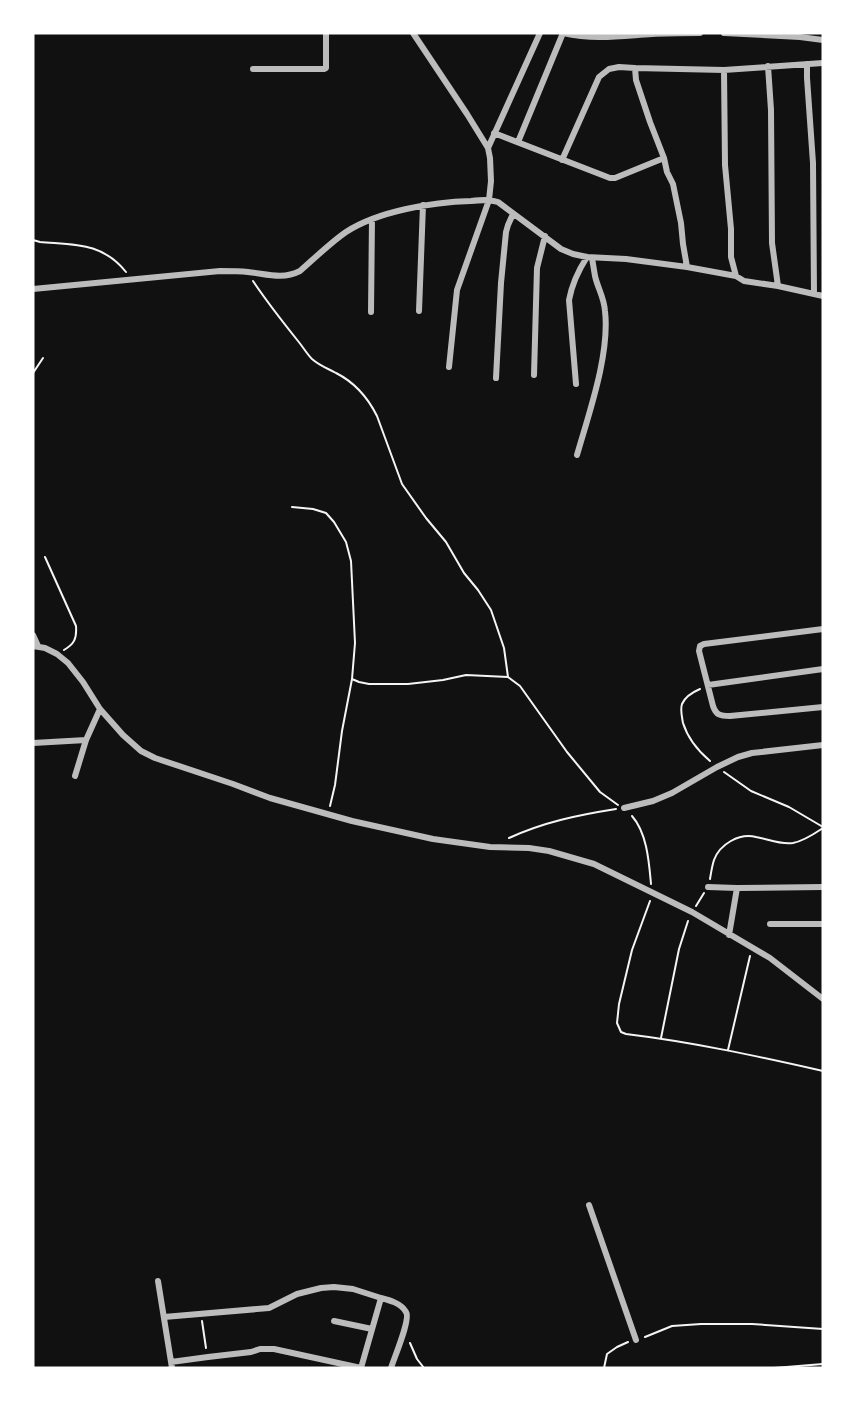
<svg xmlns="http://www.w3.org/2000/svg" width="856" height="1401" font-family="Manrope,sans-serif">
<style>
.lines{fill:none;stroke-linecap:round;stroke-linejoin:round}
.path{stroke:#f5f5f5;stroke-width:2}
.minor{stroke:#bcbcbc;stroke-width:6}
</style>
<rect width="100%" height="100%" fill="#111"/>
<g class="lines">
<path class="path" d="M33,240L40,242C74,245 102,242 126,272
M253,281C267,302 282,321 298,341C303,347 307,354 312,359C320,366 327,368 336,373C354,382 368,398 377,416L402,484L426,518L446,542L464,573L478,590L491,610L504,648L508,677
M33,373L43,358
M292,507L313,509L326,513L334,522L346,542L351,561L355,643L352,679L342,731L335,785L330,806
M45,557L76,626C77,639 74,644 64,650
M352,679L359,682L369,684H408L443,680L466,675L508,677L520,686L567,752L600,792L618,805
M700,689C693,692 685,697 682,704C680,710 682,717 683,723C688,739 697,750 710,761
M724,772L751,791L789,807L823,827
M632,816C647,833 649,862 651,884
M509,838C544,822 578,815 616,809
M710,879C711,873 712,866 714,860C720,844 739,833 756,837C768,839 780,845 793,843C804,841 814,834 823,828
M650,901L632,950L619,1004L617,1023L621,1032L626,1034C692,1042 757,1056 823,1071
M696,906L704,893
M661,1038L679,949L688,921
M728,1050L750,956
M202,1321L206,1348
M645,1337L672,1326L701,1324H752L823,1329
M410,1343L417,1359L424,1368
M604,1368L607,1354L617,1347L628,1342
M774,1368L823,1364"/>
<path class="minor" d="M413,33L467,114L488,148L490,158L491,181L489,200L457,290L449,367
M563,33C595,40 620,36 652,34C668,33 684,33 700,33
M724,33L800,37L823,40
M807,64V78L813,163L814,294
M768,66L771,110L772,243L778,286
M635,68L636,80L650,122L664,158L667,172L673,184L681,223L683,244L687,267
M253,69H324L326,68V33
M724,70L725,165L731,229V257L736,276
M494,133L610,178H615L664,158
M518,142L563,33
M488,148L540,33
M562,160L599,77L609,69L619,67L635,68L724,70L823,63
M33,289L220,271C229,271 239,271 248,272C267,274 282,280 300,271C315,258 330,243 346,232C378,211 433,202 471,201C480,200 489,199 498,202L561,249L573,254L587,257L626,259L687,267L736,276L744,281L778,286L823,296
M419,311L423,205
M371,312L372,219
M534,375L537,268L545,236
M496,378L501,283L506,232L508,225L513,214
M576,384L569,300C572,284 578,271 587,257
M577,455C589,413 610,354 605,311C604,297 598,289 595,276C594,270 593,264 592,258
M823,629L704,644L700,646L699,651L713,706C716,715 720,716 730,716L823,707
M33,635L38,646
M33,646L45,648L57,654L68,663L83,682L100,709L123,735L141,751L155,758L233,784L270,798L352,821L433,839L490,847L529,848L549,851L594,864L692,912L770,958L823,999
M708,685L823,669
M33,743L86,740
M75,776L86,740L100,709
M624,808L653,801L672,793L717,767L738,757L752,753L823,745
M708,887L737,888L729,935
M737,888L823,887
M770,924H823
M589,1205L636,1340
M158,1281L172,1368
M381,1298C389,1300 401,1303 406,1312C411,1319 394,1358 391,1368
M164,1317L269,1308L297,1294L321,1288L334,1287L353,1289L381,1298L361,1368
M334,1321L372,1329
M171,1362L208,1357L251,1352L260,1349H274L361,1368"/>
</g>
<rect width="856" height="1401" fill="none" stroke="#ffffff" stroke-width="69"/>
</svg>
